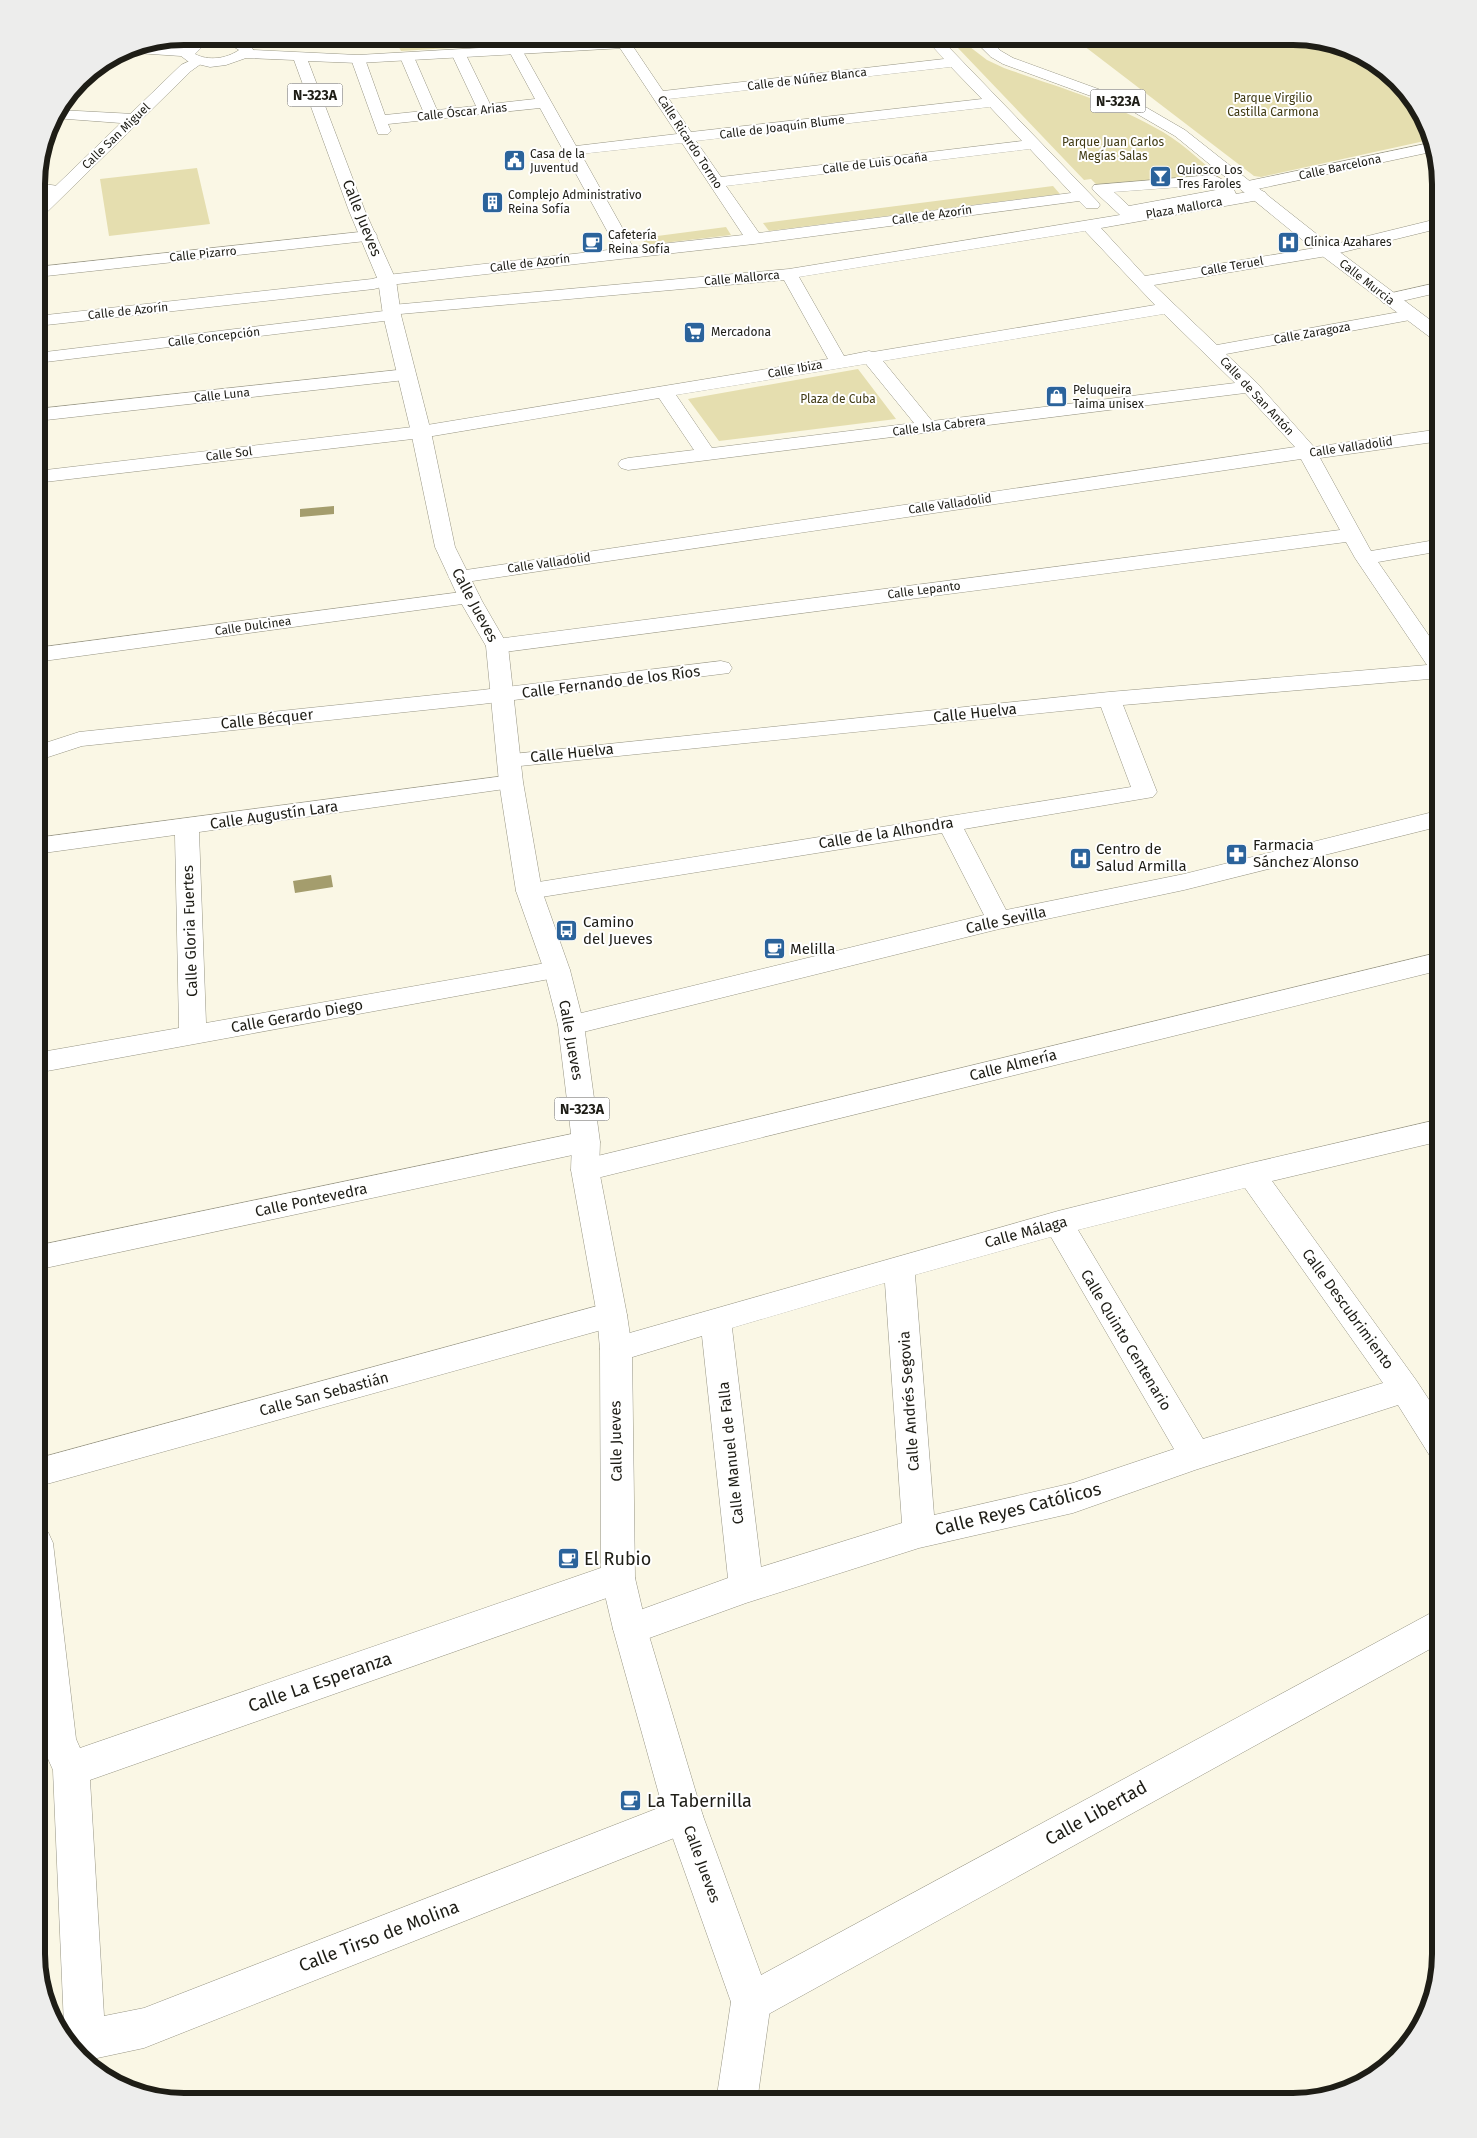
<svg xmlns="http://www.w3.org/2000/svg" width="1477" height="2138" font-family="'Fira Sans',sans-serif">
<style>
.green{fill:#e5deaf}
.water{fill:#a49d6d}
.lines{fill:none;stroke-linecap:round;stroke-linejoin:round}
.street-casing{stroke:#979584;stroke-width:1}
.secondary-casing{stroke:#979584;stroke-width:1}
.primary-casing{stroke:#979584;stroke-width:1}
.street{fill:#fff;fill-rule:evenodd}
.secondary{fill:#fff;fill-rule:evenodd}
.primary{fill:#fff;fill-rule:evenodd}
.labels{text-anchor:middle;stroke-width:4;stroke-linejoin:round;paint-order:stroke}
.far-street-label{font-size:12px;fill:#1e1d16;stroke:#fff}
.far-park-label{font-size:12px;fill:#403a13;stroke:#fff}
.far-poi-label{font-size:12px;fill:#1e1d16;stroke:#fff;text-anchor:start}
.shield{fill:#fff;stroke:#62615c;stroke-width:1}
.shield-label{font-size:14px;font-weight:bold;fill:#1e1d16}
.street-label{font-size:15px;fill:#1e1d16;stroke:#fff}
.poi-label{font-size:15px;fill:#1e1d16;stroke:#fff;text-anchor:start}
.near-street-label{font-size:18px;fill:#1e1d16;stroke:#fff}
.near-poi-label{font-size:18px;fill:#1e1d16;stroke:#fff;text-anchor:start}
.rim{fill:none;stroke:#1e1d16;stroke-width:6}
</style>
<rect width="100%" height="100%" fill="#faf7e5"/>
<path class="green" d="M393,36H644L401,51Z
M1071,36L1303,37L1367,56L1421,110L1429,140L1261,177L1254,176Z
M970,47L987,60L1004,68C1058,87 1114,103 1163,132C1185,145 1204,164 1223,180L1100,188L1091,179L1084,180L958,48Z
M197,168L210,224L109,236L100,179Z
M1053,186L1060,194L769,231L763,223Z
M726,227L731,235L646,245L642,238Z
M858,369L896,419L719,441L688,399Z"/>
<path class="water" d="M334,506V514L300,517V509Z
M331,875L333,887L295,893L293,881Z"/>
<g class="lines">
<defs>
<path id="street" d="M923,36H938L1098,202L1100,205L1098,208H1086L1079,201L754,244L389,285L374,289L37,326V316L372,279L387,275L617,249L540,108L388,124L391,131L388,134H378L351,59L353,56H363L365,59L385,115L423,111L400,57L402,54H412L414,57L437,110L476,106L452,55L454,52H464L466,55L490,104L535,99L509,51L511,48H521L576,146L677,134L618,45L620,42H630L663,91L944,59ZM951,67L982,99L691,132L669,99ZM990,107L1022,141L721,177L696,141ZM682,143L743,235L633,247L581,154ZM1030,149L1071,193L759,233L726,186Z
M59,110L134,114L139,116L142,119L139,122L134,124L54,118Z
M1212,175C1221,177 1234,187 1236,194L1259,190L1265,192L1267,195L1265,198L1259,200L1101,228L1145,276L1327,246L1441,218V228L1327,256L1154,285L1217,345L1410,310L1416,311L1419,315L1416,319L1410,320L1226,354L1257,383L1314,447L1441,429V441L1320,458L1371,551L1441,539V551L1378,562L1441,653V678L1123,705L1157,792L1153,797L964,829L1006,910L1184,874L1441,810V826L1184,890L999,929L571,1035L561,1032L558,1025L561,1018L984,915L942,833L529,899L520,897L516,891L520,885L1131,787L1101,707L510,767L502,765L498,760L502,755L1109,692L1427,665L1355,558L1346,542L497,653L489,651L486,646L489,641L497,639L1340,530L1301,459L459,583L452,581L448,577L452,573L459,571L1295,447L1245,393L628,470L621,468L618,464L621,460L628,458L694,450L659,398L421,438L36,483L37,471L421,426L828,359L784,280L400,314L398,319L392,320L37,363V353L384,311L386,306L392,305L789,269L1120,215L1094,191L1092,188L1094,185ZM1209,185L1216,190L1129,206L1114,192ZM1085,231L1155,305L873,352L869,351L844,356L799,277ZM1164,314L1235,383L932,421L883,361ZM866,364L914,423L712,448L676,395Z
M37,183L65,187L67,190L65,193L59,195L37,193Z
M369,231L375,232L377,236L375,240L37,277V267Z
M1441,282V292L1389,304L1383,303L1380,299L1383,295Z
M407,369L414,371L416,375L414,379L37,421V409Z
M469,591L477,592L480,597L477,602L36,662V648Z
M721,661L729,663L732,668L729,673L482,704L82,746L36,761V746L79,732L482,690Z
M511,775L519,777L523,782L519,787L199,832L206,1023L557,961L566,964L570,970L566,976L36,1073V1053L179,1028L175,835L36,854V838Z
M1441,952V970L585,1181L575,1178L571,1170L575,1162L585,1159Z
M1441,1119V1141L1272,1181L1416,1380L1441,1418V1460L1430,1456L1398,1405L1195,1470L1073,1513L919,1548L746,1603L630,1645L618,1640L613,1629L618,1618L728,1578L702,1336L616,1362L605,1358L600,1349L605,1340L1058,1211L1251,1163ZM1245,1188L1383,1383L1203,1439L1078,1230ZM1051,1237L1174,1449L1073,1483L934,1515L915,1275ZM885,1283L902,1523L761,1567L732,1328Z
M586,1131L596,1134L600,1142L596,1150L36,1270V1246Z
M612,1302L623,1306L627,1315L623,1324L36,1487V1459Z
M36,1528L48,1532L53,1543L76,1739L80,1748L618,1562L630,1567L635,1578L630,1589L618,1594L90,1780L104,2016L144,2008L684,1798L697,1803L703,1816L697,1829L144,2048L88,2060L57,2029L64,2026L53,1770L40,1741L36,1707Z
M1441,1609V1643L765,2016L751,2022L737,2016L731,2002L737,1988L1429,1614Z"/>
<path id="secondary" d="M198,57L203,58L205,61L191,71L43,216L37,218V204L181,65Z
M1430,143L1431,152L1248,191L1242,189L1240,186L1242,183L1248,181Z"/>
<path id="primary" d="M214,36L234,37L251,44L253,50L358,55L685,36H773L766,40L358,63L308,61L365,211L396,280L401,315L431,432L455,547L482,601L508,646L523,782L542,891L570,970L584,1025L600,1142L599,1170L627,1315L632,1349L635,1578L647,1629L703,1816L771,2002L757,2102H716L731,2002L665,1816L613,1629L601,1578L600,1349L597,1315L571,1170L572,1142L558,1025L544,970L516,891L499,782L486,646L460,601L435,547L411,432L383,315L378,280L349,211L294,60L246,58L226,65L210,67L189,62L181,56L121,52L128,47L138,45L183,48L192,41ZM219,44L231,45L239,50C226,59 208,61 195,54L202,47Z
M970,36H986L1001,51L1013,58L1142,105L1185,130L1333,247L1441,328V342L1435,341L1321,255L1175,136L1132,111L1003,64L991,57Z"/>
</defs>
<use href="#street" class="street-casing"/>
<use href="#secondary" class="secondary-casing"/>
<use href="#primary" class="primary-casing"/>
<use href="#street" class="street"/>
<use href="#secondary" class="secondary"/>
<use href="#primary" class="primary"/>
</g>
<defs>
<symbol id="civic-square" viewBox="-11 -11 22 22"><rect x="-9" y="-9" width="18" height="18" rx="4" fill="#2b639b" stroke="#fff"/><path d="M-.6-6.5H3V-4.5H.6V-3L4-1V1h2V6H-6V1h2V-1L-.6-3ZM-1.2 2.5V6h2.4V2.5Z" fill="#fff"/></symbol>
<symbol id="bar-square" viewBox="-11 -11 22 22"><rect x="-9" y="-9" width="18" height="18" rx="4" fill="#2b639b" stroke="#fff"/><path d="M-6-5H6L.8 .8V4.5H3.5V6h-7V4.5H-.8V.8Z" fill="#fff"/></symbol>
<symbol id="building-square" viewBox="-11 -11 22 22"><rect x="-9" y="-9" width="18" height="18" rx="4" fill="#2b639b" stroke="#fff"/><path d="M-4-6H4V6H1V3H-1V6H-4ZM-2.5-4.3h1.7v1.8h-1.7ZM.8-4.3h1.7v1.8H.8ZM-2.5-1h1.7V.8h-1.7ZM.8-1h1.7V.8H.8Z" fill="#fff"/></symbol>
<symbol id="cafe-square" viewBox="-11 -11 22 22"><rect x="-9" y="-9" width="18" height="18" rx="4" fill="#2b639b" stroke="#fff"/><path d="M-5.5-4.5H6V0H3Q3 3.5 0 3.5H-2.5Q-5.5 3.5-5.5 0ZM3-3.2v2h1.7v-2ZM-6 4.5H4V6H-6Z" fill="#fff"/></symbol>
<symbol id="hospital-square" viewBox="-11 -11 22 22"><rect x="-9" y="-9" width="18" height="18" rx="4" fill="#2b639b" stroke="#fff"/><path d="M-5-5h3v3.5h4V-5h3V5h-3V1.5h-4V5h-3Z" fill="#fff"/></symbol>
<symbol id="supermarket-square" viewBox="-11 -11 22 22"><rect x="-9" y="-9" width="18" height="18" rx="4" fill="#2b639b" stroke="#fff"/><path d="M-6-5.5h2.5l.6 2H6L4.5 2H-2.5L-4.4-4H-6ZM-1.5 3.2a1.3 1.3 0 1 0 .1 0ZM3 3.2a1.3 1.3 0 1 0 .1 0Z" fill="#fff"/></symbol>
<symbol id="shop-square" viewBox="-11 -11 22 22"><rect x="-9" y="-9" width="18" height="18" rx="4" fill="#2b639b" stroke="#fff"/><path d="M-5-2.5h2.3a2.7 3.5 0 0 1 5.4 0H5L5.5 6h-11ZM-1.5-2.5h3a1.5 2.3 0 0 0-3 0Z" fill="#fff"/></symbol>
<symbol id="pharmacy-square" viewBox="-11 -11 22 22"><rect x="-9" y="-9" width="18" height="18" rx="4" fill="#2b639b" stroke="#fff"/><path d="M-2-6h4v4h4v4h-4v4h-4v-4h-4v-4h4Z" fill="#fff"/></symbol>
<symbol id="bus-square" viewBox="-11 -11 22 22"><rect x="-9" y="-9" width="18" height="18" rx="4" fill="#2b639b" stroke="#fff"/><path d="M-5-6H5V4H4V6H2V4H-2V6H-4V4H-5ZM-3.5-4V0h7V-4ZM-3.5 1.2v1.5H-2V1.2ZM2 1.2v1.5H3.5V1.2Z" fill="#fff"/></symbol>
</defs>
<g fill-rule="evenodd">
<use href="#civic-square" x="502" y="148" width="25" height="25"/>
<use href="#bar-square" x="1148" y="164" width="25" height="25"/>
<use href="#building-square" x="480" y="190" width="25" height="25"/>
<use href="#cafe-square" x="580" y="230" width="25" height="25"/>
<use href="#hospital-square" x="1276" y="230" width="25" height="25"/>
<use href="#supermarket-square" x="682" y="320" width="25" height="25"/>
<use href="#shop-square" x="1044" y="384" width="25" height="25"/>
<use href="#pharmacy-square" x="1224" y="842" width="25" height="25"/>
<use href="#hospital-square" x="1068" y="846" width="25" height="25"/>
<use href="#bus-square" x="554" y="918" width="25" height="25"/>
<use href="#cafe-square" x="762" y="936" width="25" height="25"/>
<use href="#cafe-square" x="556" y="1546" width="25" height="25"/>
<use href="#cafe-square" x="618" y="1788" width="25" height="25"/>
</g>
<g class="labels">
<g class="far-street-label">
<text transform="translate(807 79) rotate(-7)" y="4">Calle de Núñez Blanca</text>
<text transform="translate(462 112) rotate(-6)" y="4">Calle Óscar Arias</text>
<text transform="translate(782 127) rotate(-7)" y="4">Calle de Joaquín Blume</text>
<text transform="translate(116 136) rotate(-44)" y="4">Calle San Miguel</text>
<text transform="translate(690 142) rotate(57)" y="4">Calle Ricardo Tormo</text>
<text transform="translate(875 163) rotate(-7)" y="4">Calle de Luis Ocaña</text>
<text transform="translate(1340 167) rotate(-12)" y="4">Calle Barcelona</text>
<text transform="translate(1184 208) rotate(-10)" y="4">Plaza Mallorca</text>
<text transform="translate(932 215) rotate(-8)" y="4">Calle de Azorín</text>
<text transform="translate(203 254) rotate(-6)" y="4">Calle Pizarro</text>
<text transform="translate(530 263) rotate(-7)" y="4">Calle de Azorín</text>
<text transform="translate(1232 266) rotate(-10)" y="4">Calle Teruel</text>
<text transform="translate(742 278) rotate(-5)" y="4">Calle Mallorca</text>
<text transform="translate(1367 282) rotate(38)" y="4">Calle Murcia</text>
<text transform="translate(128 311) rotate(-6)" y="4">Calle de Azorín</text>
<text transform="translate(1312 333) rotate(-10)" y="4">Calle Zaragoza</text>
<text transform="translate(214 337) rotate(-7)" y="4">Calle Concepción</text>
<text transform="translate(795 369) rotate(-10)" y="4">Calle Ibiza</text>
<text transform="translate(222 395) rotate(-6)" y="4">Calle Luna</text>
<text transform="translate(1257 396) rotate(47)" y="4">Calle de San Antón</text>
<text transform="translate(939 426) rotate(-7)" y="4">Calle Isla Cabrera</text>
<text transform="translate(1351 447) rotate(-8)" y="4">Calle Valladolid</text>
<text transform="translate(229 454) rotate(-7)" y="4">Calle Sol</text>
<text transform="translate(950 504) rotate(-8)" y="4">Calle Valladolid</text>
<text transform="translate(549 563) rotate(-8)" y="4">Calle Valladolid</text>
<text transform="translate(924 590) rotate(-7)" y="4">Calle Lepanto</text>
<text transform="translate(253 626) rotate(-8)" y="4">Calle Dulcinea</text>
</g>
<g class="far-park-label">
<text x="1273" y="102">Parque Virgilio<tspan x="1273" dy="14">Castilla Carmona</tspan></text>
<text x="1113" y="146">Parque Juan Carlos<tspan x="1113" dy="14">Megías Salas</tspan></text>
<text x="838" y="403">Plaza de Cuba</text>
</g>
<g class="far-poi-label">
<text x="530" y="158">Casa de la<tspan x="530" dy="14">Juventud</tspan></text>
<text x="1177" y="174">Quiosco Los<tspan x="1177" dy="14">Tres Faroles</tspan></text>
<text x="508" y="199">Complejo Administrativo<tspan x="508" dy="14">Reina Sofía</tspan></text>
<text x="608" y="239">Cafetería<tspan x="608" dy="14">Reina Sofía</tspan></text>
<text x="1304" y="246">Clínica Azahares</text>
<text x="711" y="336">Mercadona</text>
<text x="1073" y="394">Peluqueira<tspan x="1073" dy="14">Taima unisex</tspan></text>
</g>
<g class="shield">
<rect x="287.5" y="83.5" width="55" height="23" rx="4"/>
<rect x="1090.5" y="89.5" width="55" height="23" rx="4"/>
<rect x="554.5" y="1097.5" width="55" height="23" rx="4"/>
</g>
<g class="shield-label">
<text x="315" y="100">N-323A</text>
<text x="1118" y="106">N-323A</text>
<text x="582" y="1114">N-323A</text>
</g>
<g class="street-label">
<text transform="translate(362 218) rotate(68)" y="5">Calle Jueves</text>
<text transform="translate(475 605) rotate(62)" y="5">Calle Jueves</text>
<text transform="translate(611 682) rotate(-7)" y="5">Calle Fernando de los Ríos</text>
<text transform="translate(975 713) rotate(-6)" y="5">Calle Huelva</text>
<text transform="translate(267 719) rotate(-6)" y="5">Calle Bécquer</text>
<text transform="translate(572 753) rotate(-6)" y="5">Calle Huelva</text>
<text transform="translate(274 815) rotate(-8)" y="5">Calle Augustín Lara</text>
<text transform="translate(886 833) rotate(-9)" y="5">Calle de la Alhondra</text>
<text transform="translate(1006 920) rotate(-12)" y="5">Calle Sevilla</text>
<text transform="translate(190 931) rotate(-92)" y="5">Calle Gloria Fuertes</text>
<text transform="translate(297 1016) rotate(-10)" y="5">Calle Gerardo Diego</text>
<text transform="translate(571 1040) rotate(80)" y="5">Calle Jueves</text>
<text transform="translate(1013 1065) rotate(-14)" y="5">Calle Almería</text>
<text transform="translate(311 1200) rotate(-12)" y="5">Calle Pontevedra</text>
<text transform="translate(1026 1232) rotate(-15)" y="5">Calle Málaga</text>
<text transform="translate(1348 1309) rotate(54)" y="5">Calle Descubrimiento</text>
<text transform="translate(1126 1340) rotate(59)" y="5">Calle Quinto Centenario</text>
<text transform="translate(324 1394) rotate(-15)" y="5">Calle San Sebastián</text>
<text transform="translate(909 1401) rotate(-94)" y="5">Calle Andrés Segovia</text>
<text transform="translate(616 1441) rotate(-91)" y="5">Calle Jueves</text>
<text transform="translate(731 1453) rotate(-96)" y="5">Calle Manuel de Falla</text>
<text transform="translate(702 1864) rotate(70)" y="5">Calle Jueves</text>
</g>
<g class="poi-label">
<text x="1253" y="850">Farmacia<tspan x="1253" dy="17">Sánchez Alonso</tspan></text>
<text x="1096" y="854">Centro de<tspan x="1096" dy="17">Salud Armilla</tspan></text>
<text x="583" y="927">Camino<tspan x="583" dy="17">del Jueves</tspan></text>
<text x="790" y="954">Melilla</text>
</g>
<g class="near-street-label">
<text transform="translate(1018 1509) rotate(-14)" y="6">Calle Reyes Católicos</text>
<text transform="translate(320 1682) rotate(-19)" y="6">Calle La Esperanza</text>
<text transform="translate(1096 1813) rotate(-29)" y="6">Calle Libertad</text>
<text transform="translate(379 1936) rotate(-21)" y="6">Calle Tirso de Molina</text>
</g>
<g class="near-poi-label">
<text x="584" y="1565">El Rubio</text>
<text x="647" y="1807">La Tabernilla</text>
</g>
</g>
<path d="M0 0H1477V2138H0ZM184 45H1293A139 139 0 0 1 1432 184V1954A139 139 0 0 1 1293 2093H184A139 139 0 0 1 45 1954V184A139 139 0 0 1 184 45Z" fill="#ededec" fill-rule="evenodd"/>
<path class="rim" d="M184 45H1293A139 139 0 0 1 1432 184V1954A139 139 0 0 1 1293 2093H184A139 139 0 0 1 45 1954V184A139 139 0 0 1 184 45Z"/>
</svg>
